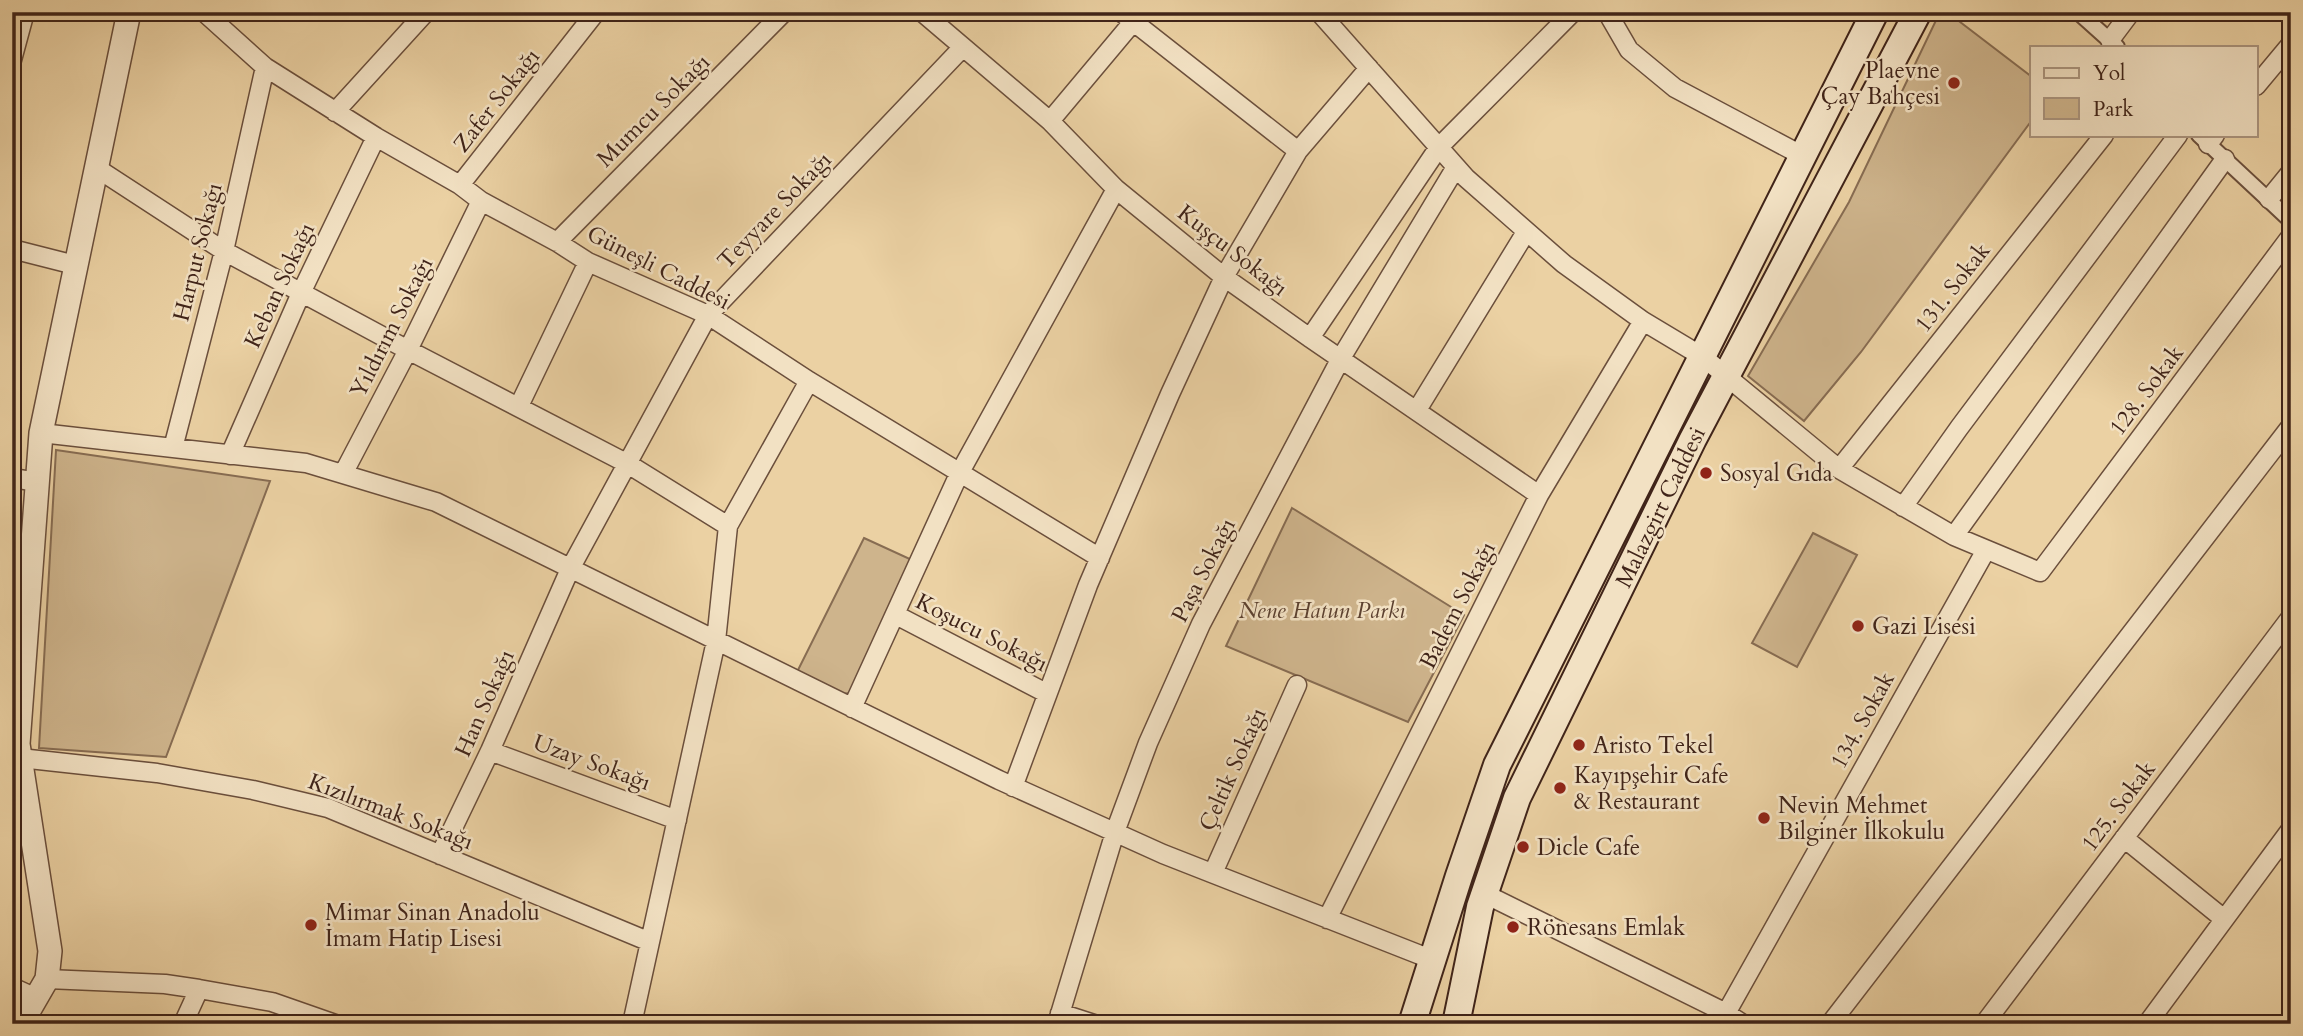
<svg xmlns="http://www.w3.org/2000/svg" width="2303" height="1036" font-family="Cardo,serif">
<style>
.green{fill:#ceb48c;stroke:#876c52;stroke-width:2}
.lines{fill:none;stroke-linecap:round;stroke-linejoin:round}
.pedestrian-casing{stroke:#6b4f3c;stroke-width:18}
.minor-casing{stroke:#6b4f3c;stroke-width:21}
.tertiary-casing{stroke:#6b4f3c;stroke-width:26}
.secondary-casing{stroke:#402419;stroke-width:30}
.pedestrian{stroke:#f2e1c3;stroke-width:14}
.minor{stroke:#f2e1c3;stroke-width:18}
.tertiary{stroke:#f2e1c3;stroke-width:23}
.secondary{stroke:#f2e1c3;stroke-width:26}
.poi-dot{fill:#8f2418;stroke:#f2e1c3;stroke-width:2.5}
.labels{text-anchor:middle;stroke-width:5;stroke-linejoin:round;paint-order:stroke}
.poi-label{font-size:23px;fill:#402419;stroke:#f2e1c3;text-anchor:start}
.street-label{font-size:23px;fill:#402419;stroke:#f2e1c3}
.park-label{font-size:23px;font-style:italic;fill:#5c4130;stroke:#f2e1c3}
</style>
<rect width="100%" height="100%" fill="#ebd1a3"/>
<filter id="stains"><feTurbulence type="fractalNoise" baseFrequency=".00286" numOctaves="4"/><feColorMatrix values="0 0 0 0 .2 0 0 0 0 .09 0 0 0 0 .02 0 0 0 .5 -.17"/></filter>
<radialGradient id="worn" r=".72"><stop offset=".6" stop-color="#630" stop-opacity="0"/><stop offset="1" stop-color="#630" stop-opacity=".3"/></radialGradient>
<path class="green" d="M1940,12H1947L2032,77V120L1861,352L1804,421L1748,376L1849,202Z
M56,450L270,481L166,757L39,748Z
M1292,508L1464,615L1408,722L1226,646Z
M1813,533L1857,555L1797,667L1752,643Z
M864,538L912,560L850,693L842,694L797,672Z"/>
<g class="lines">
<defs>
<path id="pedestrian" d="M2078,12L2117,47
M2199,135L2291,221"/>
<path id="minor" d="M204,12L265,67L376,137L460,185L481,201L557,242L588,262L708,315L809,381L1100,558
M922,12L1050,121L1116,189L1224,277L1310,338L1539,495
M1121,12L1298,151
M1319,12L1466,178L1564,264L1643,321L1703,357L1839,469L1954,536L2040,572L2291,236
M1607,12L1629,50L1675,88L1803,156
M2110,40L2131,12
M12,60L25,12
M2256,86L2291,44
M335,112L426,12
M1050,121L1133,22L1144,12
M2208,144L2215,135
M95,167L224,251L408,350L628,464L728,526
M460,185L596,12
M2269,199L2291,172
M557,242L784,12
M12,249L75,265
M1310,338L1439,147L1573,12
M519,406L588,262
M1417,410L1526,232
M41,433L306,463L436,502L999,780L1163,854L1433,960
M173,448L224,251L265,67
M230,455L301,293L376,137
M1839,469L2104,135
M343,474L408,350L481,201
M12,478L38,482
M1903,507L1959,428L2178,135
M1954,536L2225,159
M896,615L1046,693
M852,708L959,474L1116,189
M490,751L677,820
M20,758L157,773L253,790L328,808L650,942
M1013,787L1088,585L1170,394L1224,277L1298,151L1369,68
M2124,838L2224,919
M440,855L490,751L570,569L708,315L963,47
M1213,873L1297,685
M1485,894L1726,1013L1743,1024
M1327,919L1539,495L1643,321
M47,979L165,984L199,989L272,1002L335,1024
M12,987L36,998
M1060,1013L1094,1024
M183,1024L199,989
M632,1024L716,641L728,526L809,381
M1057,1024L1115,832L1148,743L1201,624L1341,358L1456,167
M1720,1024L1986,550
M1830,1024L2291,426
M1984,1024L2291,617
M2147,1024L2291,829"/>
<path id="tertiary" d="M21,1024L47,979L50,951L18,744L41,433L129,12"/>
<path id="secondary" d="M1412,1024L1459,876L1497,765L1875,12
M1456,1024L1480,907L1517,798L1693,439L1918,12"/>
</defs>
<use href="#pedestrian" class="pedestrian-casing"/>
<use href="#minor" class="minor-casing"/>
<use href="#tertiary" class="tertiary-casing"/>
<use href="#secondary" class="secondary-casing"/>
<use href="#pedestrian" class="pedestrian"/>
<use href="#minor" class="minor"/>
<use href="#tertiary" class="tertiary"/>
<use href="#secondary" class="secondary"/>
</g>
<g class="poi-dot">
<circle cx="1954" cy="83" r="7"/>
<circle cx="1706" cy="473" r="7"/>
<circle cx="1858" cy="626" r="7"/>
<circle cx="1579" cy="745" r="7"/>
<circle cx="1560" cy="788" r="7"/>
<circle cx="1764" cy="818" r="7"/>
<circle cx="1523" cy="847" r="7"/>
<circle cx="311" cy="925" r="7"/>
<circle cx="1513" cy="927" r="7"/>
</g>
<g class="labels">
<g class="poi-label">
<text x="1940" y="78" text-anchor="end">Plaevne<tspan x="1940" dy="26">Çay Bahçesi</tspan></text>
<text x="1720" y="481">Sosyal Gıda</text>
<text x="1872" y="634">Gazi Lisesi</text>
<text x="1593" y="753">Aristo Tekel</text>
<text x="1574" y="783">Kayıpşehir Cafe<tspan x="1574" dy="26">&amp; Restaurant</tspan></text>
<text x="1778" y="813">Nevin Mehmet<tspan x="1778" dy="26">Bilginer İlkokulu</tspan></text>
<text x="1537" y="855">Dicle Cafe</text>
<text x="325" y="920">Mimar Sinan Anadolu<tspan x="325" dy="26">İmam Hatip Lisesi</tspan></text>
<text x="1527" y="935">Rönesans Emlak</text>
</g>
<g class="street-label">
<text transform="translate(496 100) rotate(-52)" y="8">Zafer Sokağı</text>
<text transform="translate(653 110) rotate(-45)" y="8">Mumcu Sokağı</text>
<text transform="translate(774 210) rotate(-46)" y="8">Teyyare Sokağı</text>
<text transform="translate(1233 250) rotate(38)" y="8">Kuşçu Sokağı</text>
<text transform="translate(197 252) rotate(-76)" y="8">Harput Sokağı</text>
<text transform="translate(659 267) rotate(27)" y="8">Güneşli Caddesi</text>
<text transform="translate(279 285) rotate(-65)" y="8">Keban Sokağı</text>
<text transform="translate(1952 287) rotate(-52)" y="8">131. Sokak</text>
<text transform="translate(391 327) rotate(-63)" y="8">Yıldırım Sokağı</text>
<text transform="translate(2146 390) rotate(-53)" y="8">128. Sokak</text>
<text transform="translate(1660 507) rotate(-64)" y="8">Malazgirt Caddesi</text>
<text transform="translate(1203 570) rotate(-63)" y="8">Paşa Sokağı</text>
<text transform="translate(1457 605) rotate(-63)" y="8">Badem Sokağı</text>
<text transform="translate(982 632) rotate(27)" y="8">Koşucu Sokağı</text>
<text transform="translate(484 703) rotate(-66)" y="8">Han Sokağı</text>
<text transform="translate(1862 720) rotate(-61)" y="8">134. Sokak</text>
<text transform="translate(592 762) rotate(20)" y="8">Uzay Sokağı</text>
<text transform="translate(1232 769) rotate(-66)" y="8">Çeltik Sokağı</text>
<text transform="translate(2118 806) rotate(-53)" y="8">125. Sokak</text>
<text transform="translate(391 811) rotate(21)" y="8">Kızılırmak Sokağı</text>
</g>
<g class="park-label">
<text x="1322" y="618">Nene Hatun Parkı</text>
</g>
</g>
<rect width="2303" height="1036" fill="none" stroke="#ebd1a3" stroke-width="42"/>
<rect x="14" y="14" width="2275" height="1008" fill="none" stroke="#402419" stroke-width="3.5"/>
<rect x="21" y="21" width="2261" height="994" fill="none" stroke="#402419" stroke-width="2"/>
<rect x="2030" y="46" width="228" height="91" fill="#f2e1c3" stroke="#ab957f" stroke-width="2"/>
<rect x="2044" y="68" width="35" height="10" fill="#f2e1c3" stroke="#ab957f" stroke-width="2"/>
<text x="2093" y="80" font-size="21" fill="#402419">Yol</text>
<rect x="2044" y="98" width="35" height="21" fill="#ceb48c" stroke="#ab957f" stroke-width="2"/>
<text x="2093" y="116" font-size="21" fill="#402419">Park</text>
<rect width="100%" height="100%" filter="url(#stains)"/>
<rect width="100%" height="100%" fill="url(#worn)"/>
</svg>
